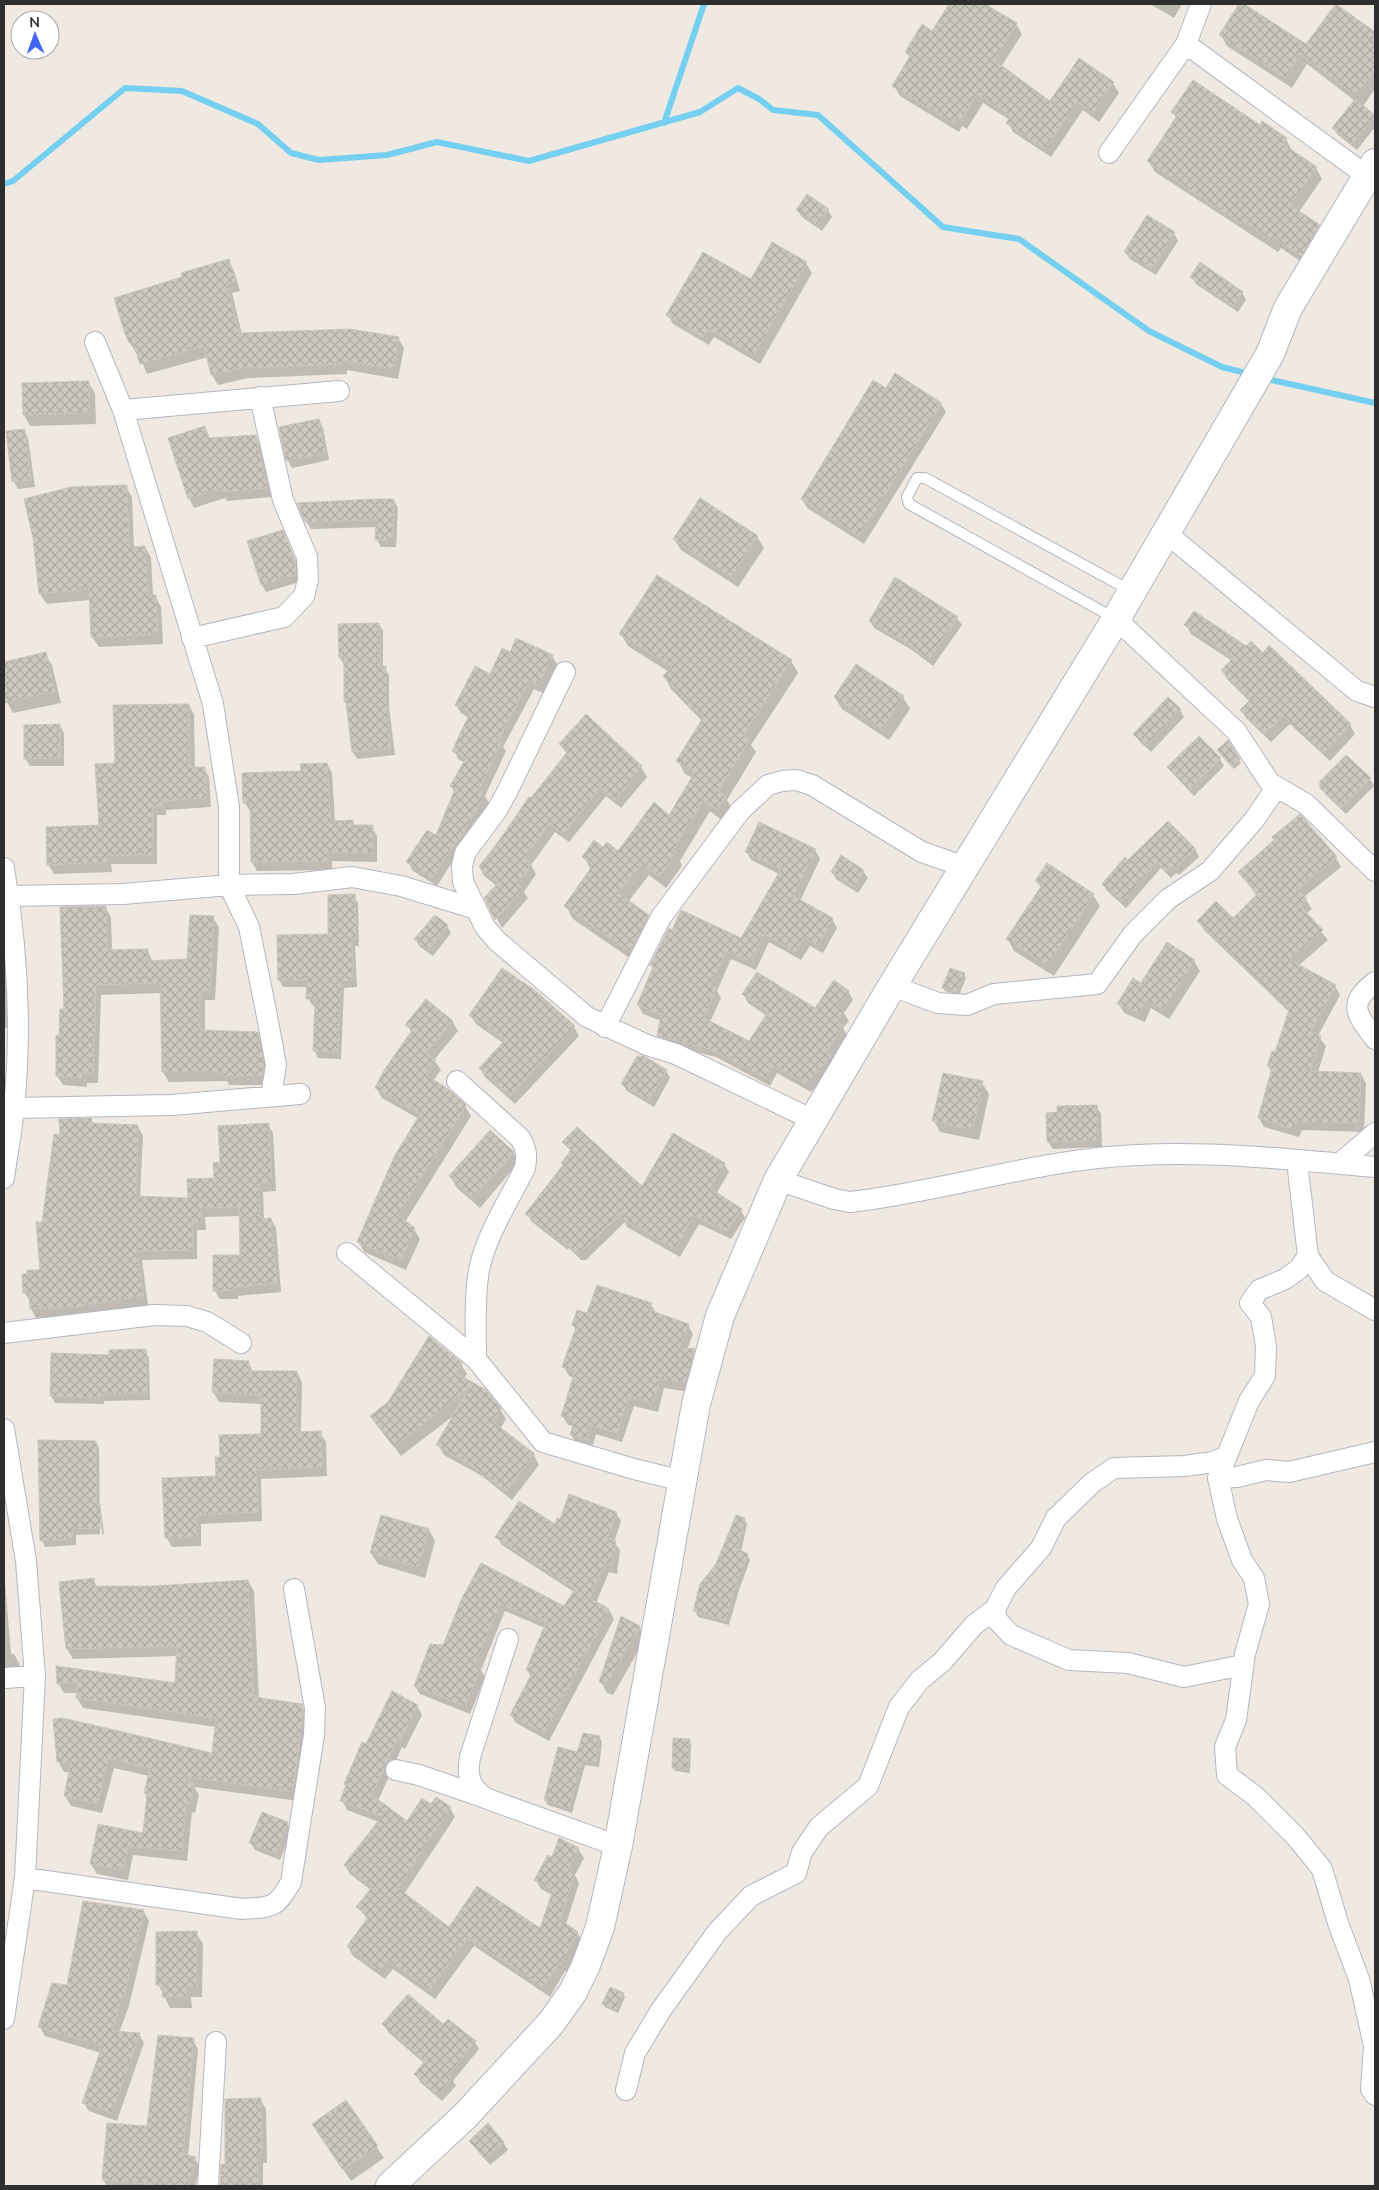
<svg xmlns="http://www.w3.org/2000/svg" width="1379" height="2190" font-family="Mulish,sans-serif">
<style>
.shadow{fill:#0003}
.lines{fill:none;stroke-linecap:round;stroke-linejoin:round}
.stream{stroke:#75cff0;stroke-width:6}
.building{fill:url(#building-cross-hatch);stroke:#cbc5ba}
.lane-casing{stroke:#b4b7c1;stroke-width:12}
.street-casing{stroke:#b4b7c1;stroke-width:22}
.secondary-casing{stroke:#b4b7c1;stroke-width:30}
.lane{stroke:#fff;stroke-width:10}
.street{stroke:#fff;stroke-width:20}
.secondary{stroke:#fff;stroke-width:28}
</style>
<defs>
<pattern id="building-cross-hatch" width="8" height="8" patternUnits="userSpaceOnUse" patternTransform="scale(1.25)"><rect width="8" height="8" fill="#cbc7bf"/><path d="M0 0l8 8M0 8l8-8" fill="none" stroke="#afaba4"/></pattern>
</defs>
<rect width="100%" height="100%" fill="#efe9e1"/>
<path class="shadow" d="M951,4H983L1016,24L1022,34L1001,67L1050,102L1079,60L1113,83L1119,93L1099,122L1083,110L1051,157L1013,132L1008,123L1010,120L983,103L967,129L962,126L959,132L900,96L894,86L910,58L906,52L933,32Z
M1150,4H1182L1174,18Z
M1241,4L1307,45L1336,5L1375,33V89L1363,106L1374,115L1375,127L1357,150L1338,135L1334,128L1355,101L1307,64L1292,88L1227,46L1221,35Z
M1173,112L1260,126L1286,139L1292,151L1316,168L1322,179L1299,212L1319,226L1325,237L1307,266L1281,248L1278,252L1155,172L1149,162L1177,119Z
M797,210H828L832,217L822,231L802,217Z
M1174,233L1178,241L1156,275L1130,259L1125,252Z
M229,261L234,271L240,291L232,293L242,334L398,338L404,348L398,379L347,370V374L248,378L218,385L212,375L208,357L147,374L138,352L136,353L130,343L184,278Z
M806,263L812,273L760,364L714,337L709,345L673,324L668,315Z
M1192,277L1242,292L1246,300L1238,312L1196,284Z
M88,382L95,393L96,424L30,426L24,415Z
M887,389L941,404L946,412L864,544L807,508L802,499Z
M319,420L323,428L329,460L292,468L288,461L280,428Z
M204,428L211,440L256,436L261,446L272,497L227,501L225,498L194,508L189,498Z
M24,430L28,438L35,487L18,489L14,482L7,432Z
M126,487L132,497L134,548L145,547L151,558L153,596H155L161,607L163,644L99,647L92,637L90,600L47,604L40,594L34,538Z
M394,501L398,508L396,547H381L377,540V527L311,529L306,521Z
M757,537L764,548L738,587L681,550L674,539Z
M286,538L299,568V582L266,592L262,585Z
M896,579L957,618L962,625L933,666L912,650L874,628L870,621Z
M379,624L383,631V667L389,675V707L395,755L357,759L353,752L347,706L345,701L344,665L340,658Z
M1186,625L1263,655L1269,647L1350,725L1355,734L1330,761L1290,724L1271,742L1246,718L1241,710L1250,702L1227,679L1222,670L1232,661L1191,634Z
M621,634L791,661L798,673L751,745L756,752L727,800L733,810L724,822L710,811L680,861L682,866L666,888L649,875L628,902L648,916L655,928L637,963L573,919L566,906L591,870L584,857L603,849L619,853L670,816L693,778L685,774L678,761L702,721L671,689L664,676L669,672L628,646Z
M510,653L552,656L557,664L543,693L534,689L503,747L506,751L485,796L489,803L465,847L463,845L437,886L413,871L408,862L437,837L455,793L451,786L464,762L459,760L454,751L469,718L461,713L456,705L491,676Z
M45,654L52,665L61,703L13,713L7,702L4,689V663Z
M856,666L903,697L910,709L889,740L842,709L835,698Z
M189,705L194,715L195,768H204L209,777L211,807L166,810V815H157V864H111L112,872L54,874L48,864L100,826L116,764Z
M1180,710L1184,717L1151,752L1139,741L1135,734Z
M586,715L641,767L647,777L621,808L606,796L569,842L555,832L531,865L536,874L524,892L528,898L502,928L486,898L497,886L484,876L479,866L567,754L560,744Z
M60,726L64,733V766H30L25,758Z
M1228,742L1241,763L1234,769L1218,750Z
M1220,759L1224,766L1194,796L1168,768Z
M327,764L332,773L335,822L352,821L355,826L372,827L377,836V862L332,861V870L257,871L252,862L251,812L244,802L302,773Z
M1370,779L1374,786L1346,814L1326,795L1321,787Z
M1195,849L1199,857L1179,875L1176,873L1171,878L1161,868L1126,908L1107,891L1103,884L1128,861Z
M815,850L820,859L800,901L832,919L837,928L823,953L810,946L801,960L769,942L756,970L731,959L717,991L721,998L710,1022L750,1043L767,1016L748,1003L743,994L815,1010L848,991L853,1000L844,1013L849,1021L843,1028L847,1035L833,1059L836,1065L811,1092L777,1073L770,1086L716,1057L663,1044L658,1035L661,1021L643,1014L638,1005L653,968L651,965L742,940L779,874L751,860L746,851Z
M1336,858L1341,867L1304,897L1312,909L1306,914L1328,940L1298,966L1335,986L1340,995L1318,1036L1326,1046L1318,1072L1361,1074L1366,1083L1364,1132L1302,1130L1299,1137L1264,1127L1259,1118L1272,1073L1268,1066L1276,1054L1289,1012L1204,930L1199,921L1233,919L1257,896L1240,873Z
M863,871L868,878L858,893L836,879L832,872Z
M1037,881L1093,895L1100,906L1054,976L1014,951L1008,939L1041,888Z
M354,896L358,903L359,946H355L357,987L344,988L341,1059L318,1058L314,1050L316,1006L312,1005L308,998V987H283L279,980L330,935Z
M105,907L111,917L112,951L147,950L153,962L188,960L213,918L219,927L215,1000H205V1031L257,1033L263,1043L267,1068V1085H229L227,1081L169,1082L163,1072L161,993L101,995L98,1083H87V1087L63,1085L57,1076L60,1036L65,1011Z
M447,926L451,933L433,956L420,947L416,940Z
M1194,961L1200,971L1169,1019L1151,1008L1145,1022L1124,1013L1119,1004Z
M4,967L9,975L8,1028H4Z
M964,974L966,978L959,995L945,991L943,988Z
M470,1015L574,1027L579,1036L515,1104L485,1077L480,1068L503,1043L476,1024Z
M452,1021L458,1031L434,1060L441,1070L433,1081L465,1106L471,1116L405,1222L414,1229L420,1239L406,1270L364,1252L359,1242L419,1119L382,1098L376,1088L412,1033L407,1025Z
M666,1071L670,1078L654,1107L627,1091L622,1084Z
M982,1083L989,1094L979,1140L940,1132L934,1121Z
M1097,1107L1101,1114L1102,1147L1053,1149L1048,1142Z
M91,1120L94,1125L138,1127L143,1136L140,1198L189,1199L215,1180L221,1164L268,1125L273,1133L276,1191L263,1192L264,1220L271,1219L276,1228L281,1292L238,1296V1299H220L214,1290L241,1256L240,1216L205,1217L206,1230H197V1259L142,1260L148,1305L88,1315L36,1318L31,1309L30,1301L24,1292L42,1271L43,1223L62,1137Z
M564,1142L643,1188L724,1164L729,1172L716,1194L741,1210L745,1218L731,1239L699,1224L680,1257L627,1227L625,1222L586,1260H581L569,1248L568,1250L532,1222L527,1214L564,1166L571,1152Z
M512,1151L519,1162L480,1208L457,1188L450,1176Z
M651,1305L656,1313L688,1325L693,1334L687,1350H694L699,1358L690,1392L664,1388L658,1412L634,1406L622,1442L596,1434L592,1448L577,1444L571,1435L574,1426L568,1425L562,1415L575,1378L569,1376L564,1367L576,1330L573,1325L588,1315Z
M430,1338L461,1364L467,1374L464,1379L500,1409L506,1419L500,1429L534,1455L539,1465L512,1500L482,1476L444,1455L438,1445L457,1413L401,1456L372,1416L389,1403Z
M145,1351L149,1358L150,1400L104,1401V1404L55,1403L51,1396L111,1356Z
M215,1361L248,1362L253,1372H297L302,1382L301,1433H320L326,1442L327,1476L261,1479L262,1521L201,1524V1546L172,1547L166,1537L217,1477L221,1458L262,1435V1404L219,1402L213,1392Z
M96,1442L99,1448L100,1534H102L101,1509L104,1534L76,1535V1545L45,1547L42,1540Z
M616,1513L621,1521L614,1542L620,1550L617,1574L609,1572L596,1603L609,1610L614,1619L549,1741L516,1723L511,1715L531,1677L527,1670L545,1628L505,1611L481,1670L485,1677L470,1714L420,1694L415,1686L444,1647L464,1599L565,1608L574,1592L502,1545L497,1537Z
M744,1519L747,1524L741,1552L747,1555L750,1560L739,1590L729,1625L698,1617L695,1611L717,1565Z
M429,1530L435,1541L425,1578L378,1564L371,1553Z
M4,1571L11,1654H14L19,1663L20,1674L4,1678Z
M93,1579L98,1588H154L248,1581L254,1591L259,1699L301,1705L307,1715L299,1801L194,1787L199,1795L195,1813L192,1812L187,1861L133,1855L128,1880L97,1874L91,1864L145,1834L148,1798L145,1793L149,1776L114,1768L102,1813L71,1806L65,1796L71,1772H64L58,1761L54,1720L213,1755L216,1727L83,1708L77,1698L78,1693H64L58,1683L57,1667L177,1684L178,1656L73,1659L67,1649Z
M639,1627L645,1639L613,1695L607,1693L601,1682Z
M417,1706L422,1715L405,1749L402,1747L378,1801L407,1823L432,1806L450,1808L455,1817L404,1894L450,1929L540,1930L552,1895L541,1889L536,1880L553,1859L578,1849L584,1858L575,1875L579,1883L566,1924L577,1933L583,1942L567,1972L565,1971L550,1997L474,1946L435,1999L393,1969L385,1979L353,1956L348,1947L368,1920L358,1907L371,1890L350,1874L345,1865L379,1822L347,1810L342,1800L347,1787L345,1784L366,1745Z
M599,1737L602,1742L599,1767L585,1765L572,1813L548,1805L545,1800L578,1753Z
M689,1741L691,1744L690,1773L675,1771L673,1767Z
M287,1823L292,1831L280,1860L255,1850L250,1842Z
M144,1912L149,1921L129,2006L119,2033L139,2034L144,2043L117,2121L89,2111L83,2102L101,2053L45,2036L40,2027Z
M196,1933L203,1944L202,1997H191L192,2008H170L158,1984Z
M623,1994L625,1997L618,2013L605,2007L603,2004Z
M384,2024L443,2026L475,2042L479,2049L453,2081L456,2086L442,2101L420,2082L416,2074L425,2064L388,2032Z
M193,2040L198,2049L188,2157L195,2158L200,2168L195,2186H107L103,2180L148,2127Z
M260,2099L266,2109L267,2163H263V2186H222L226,2166Z
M346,2102L384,2158L351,2181L313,2125Z
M470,2141L503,2142L508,2150L490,2165Z"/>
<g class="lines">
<path class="stream" d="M664,123L704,4
M4,184L13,181L125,88L182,91L258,124L291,153L319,160L387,155L437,142L529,161L700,112L738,88L759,99L773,110L818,115L943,227L1019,239L1149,331L1222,367L1250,374
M1263,378L1375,403"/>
</g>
<path class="building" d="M949,4H985L1017,23L994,60L1050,101L1079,58L1114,82L1093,113L1077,102L1045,149L1006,123L1011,116L977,94L961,120L956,117L953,123L892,86L910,56L905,52L922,24L932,31Z
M1239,4H1244L1306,44L1336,4L1375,32V70L1356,96L1300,54L1285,78L1219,35Z
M1193,80L1260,125L1262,121L1287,138L1283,144L1317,167L1290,205L1320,225L1301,256L1274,238L1272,241L1243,221L1241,224L1147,161L1177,116L1171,112Z
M1355,99L1375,115L1352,144L1332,128Z
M807,194L829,209L818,225L796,210Z
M1147,215L1175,232L1152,269L1124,252Z
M772,242L807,262L754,355L708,329L703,337L666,315L703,252L751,279Z
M229,259L236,281L227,283L239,333L350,329L399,337L393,369L342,360V364L242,368L211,375L204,346L140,364L133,342L129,343L124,331L114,298L182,277L181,273Z
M1200,262L1243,292L1233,306L1190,277Z
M895,373L942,403L859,536L801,499L873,380L886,388Z
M89,381L90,413L23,415L22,383Z
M319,419L326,453L286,461L279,427Z
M205,426L209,438L256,435L267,488L220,492V489L188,499L168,438Z
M25,429L31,480L12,482L6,431Z
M127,485L129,545L131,547L145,546L148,595H156L158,634L91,637L89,589L39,594L33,538L24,499L71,487Z
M700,498L758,536L731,577L673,539Z
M376,499H394L393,540H375L376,520L305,522L297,503Z
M283,530L295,560L296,575L261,585L247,541Z
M657,575L792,660L743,735L750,739L718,791L726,797L717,810L703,800L673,850L676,853L659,876L642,864L618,893L649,915L630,952L564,906L593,865L582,857L594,840L603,847L607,842L618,851L654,802L669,815L695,772L676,761L704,716L688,705L689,703L663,676L672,667L619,634Z
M895,577L958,617L929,660L907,643L869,621Z
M1194,611L1246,646L1251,641L1263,653L1269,645L1351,724L1324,753L1284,716L1265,734L1240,710L1250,700L1221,670L1234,657L1184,625Z
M379,623L380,666H386V699L391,748L352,752L346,702H344V658H339L338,624Z
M516,638L553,655L538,685L529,681L498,740L502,742L479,790L485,794L460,839L458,838L432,878L406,862L427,830L436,835L455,789L450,786L466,758L452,751L470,713L455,705L475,666L490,674L502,648L510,652Z
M46,652L55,691L4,703V662Z
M856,664L904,696L882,729L834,697Z
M1168,697L1181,709L1146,746L1133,734Z
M189,704L190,767H205L206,798L161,801L162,806H153L152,855H107V862L47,865L46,827L99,825L95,764L115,763L113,705Z
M586,714L642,766L615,800L600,788L563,834L549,824L524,858L532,864L518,884L523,888L495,920L484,898L498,883L480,868L529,797L531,798L568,751L559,744Z
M60,724V758L24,759V725Z
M1199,736L1221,758L1189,790L1167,767Z
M1228,740L1240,759L1232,767L1217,750Z
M1346,755L1371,778L1341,808L1320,788V781Z
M327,763L331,821L353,820V825H373L372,853L327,852V861L251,862L250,803H243L242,773L301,771L300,764Z
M1300,814L1337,857L1298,889L1307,899L1300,906L1323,930L1290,960L1336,985L1310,1032L1321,1036L1310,1071L1361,1073L1359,1123L1297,1121L1294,1129L1258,1118L1272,1068L1267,1066L1272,1051L1275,1052L1290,1007L1282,1003L1197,921L1216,901L1233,918L1257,894L1238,872L1274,840L1272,837Z
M1168,821L1196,849L1174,869L1172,866L1166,872L1157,862L1122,901L1102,884L1125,857L1128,860Z
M759,822L816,849L793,896L833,918L818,945L804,937L796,952L764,934L751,962L726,951L710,986L716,988L704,1018L749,1041L768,1012L742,994L757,972L815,1008L834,980L849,991L838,1006L844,1011L837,1021L843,1025L827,1051L832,1055L806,1084L772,1065L765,1078L710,1049L657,1036L661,1015L637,1005L653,967L650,965L669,928L672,930L681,910L741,938L781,869L745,852Z
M841,855L864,870L854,887L831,872Z
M1047,863L1094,894L1047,966L1006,939L1042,885L1035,881Z
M355,894L356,939H352L353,980L341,981L338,1052L313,1051L315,999H306L307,980H278L277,935L328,934V895Z
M106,906L107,950L148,949V961L187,959L190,915L214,916L210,991H200V1030L258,1032L263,1058L262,1075L223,1076V1072H162L160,983L96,985L93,1074L82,1073V1078L56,1076V1035H59L60,1009H64L60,907Z
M435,915L448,925L428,950L414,939Z
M1167,942L1195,960L1163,1010L1146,999L1140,1013L1117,1004L1133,978L1141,983Z
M502,968L536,991L575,1026L510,1096L479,1068L505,1040L469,1015Z
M950,968L965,973L957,992L942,988Z
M426,999L453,1021L426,1053L436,1060L425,1074L448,1089L466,1105L398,1215L415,1228L401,1260L357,1242L394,1157L420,1114L375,1088L385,1069L412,1030L405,1025Z
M637,1056H644L667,1070L649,1100L621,1084Z
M943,1073L983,1081L973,1130L932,1121Z
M1097,1105L1098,1140L1047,1142L1046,1113L1057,1112V1106Z
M91,1118L92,1123L138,1125L136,1196L188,1198L187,1179L214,1178L213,1163L220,1162L218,1126L269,1123L272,1182L259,1183L260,1219L271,1218L277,1283L234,1287V1290L213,1291V1255H240L239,1207L201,1208V1222H192L193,1250L137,1251L143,1296L84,1305V1306L30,1309L29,1293H23L22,1274H27V1270H40L36,1222H42L54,1134L60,1135L59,1119Z
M577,1127L642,1186L673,1133L725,1163L710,1188L742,1209L727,1231L694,1216L675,1249L621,1218L624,1211L581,1252H575L564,1241L563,1243L525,1214L563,1165L561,1163L571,1150L562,1142Z
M490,1130L514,1152L473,1198L449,1176Z
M597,1285L652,1303L649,1310L689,1324L680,1349L695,1348L685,1383L659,1379L653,1403L629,1397L617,1433L591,1425L587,1440L570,1435L574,1420L561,1416L575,1371L562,1367L576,1327L572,1325L577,1310L587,1313Z
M429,1336L462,1363L456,1373L486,1390L501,1408L493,1422L535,1454L506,1491L474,1467L436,1445L469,1388L394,1447L370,1416L388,1402Z
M146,1349L147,1393L100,1394V1398L50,1396L51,1353L109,1355V1350Z
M214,1359L249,1361L248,1371H297V1432L321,1431L322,1467L256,1470L258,1512L196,1515V1537L165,1538L162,1478L216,1476L215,1457H220L219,1435L261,1434V1395L212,1392Z
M38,1440L96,1441L97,1504H100L101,1528L73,1529V1539L40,1541Z
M569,1494L617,1512L607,1539L616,1541L612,1565L604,1564L590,1598L609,1609L544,1733L510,1715L532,1673L526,1670L546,1622L500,1604L475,1665L481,1667L465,1706L414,1686L430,1644L443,1645L462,1598L481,1563L564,1606L575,1589L495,1537L519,1501L555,1524L557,1518L560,1519Z
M381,1515L429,1529L418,1567L370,1553Z
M736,1515L745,1518L738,1549L748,1554L736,1584L726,1621L693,1611L700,1584L716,1564Z
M94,1578L95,1586H154L248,1580L254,1697L302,1704L303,1709L293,1791L186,1777L185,1780L194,1784L190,1803H186L182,1851L128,1846L123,1870L90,1864L98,1824L143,1833L147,1794L144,1793L150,1768L108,1758L97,1804L64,1796L71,1762H57L53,1719L63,1718L212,1753L216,1718L76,1698L78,1682L57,1684L56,1666L175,1683L177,1646L66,1649L59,1582Z
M621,1616L640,1626L606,1685L599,1682Z
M392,1691L418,1705L400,1740L397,1739L372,1795L407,1821L422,1798L431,1804L436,1797L451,1807L398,1888L449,1927L477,1886L540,1928L553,1890L534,1880L548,1855L552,1857L559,1838L579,1848L568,1870L575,1873L560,1919L578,1932L561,1964L559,1963L544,1988L468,1938L429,1990L388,1960L379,1971L347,1946L369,1916L356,1907L372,1887L344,1865L382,1816L340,1801L346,1785L344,1784L362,1742L366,1744Z
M583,1733L600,1736L596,1763L583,1760L569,1809L544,1800L558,1747L577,1752Z
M673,1738L690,1739L688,1770L672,1768Z
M262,1812L288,1822L276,1854L249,1843Z
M83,1901L144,1910L124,1998L122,1997L112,2031L140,2033L112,2113L82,2103L102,2046L38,2027L52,1983L67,1985Z
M197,1931V1986H186V1997H162L163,1987L156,1985V1932Z
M610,1987L624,1993L616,2010L602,2004Z
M408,1994L443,2024L448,2019L476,2041L448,2075L452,2078L438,2095L414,2074L425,2061L382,2024Z
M158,2035L194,2038L183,2154L196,2157L188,2186H149L150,2184L102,2180L107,2123L147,2126Z
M261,2098L262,2153H258V2186H220L221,2164L225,2165V2099Z
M346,2100L378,2146L343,2170L312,2124Z
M488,2123L504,2142L485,2159L469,2141Z"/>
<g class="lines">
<defs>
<path id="lane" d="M1116,619L909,504L907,497L917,478H925L1131,591"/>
<path id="street" d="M1186,44L1367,176
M1109,153L1186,44L1201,4
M95,342L123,410L213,704L229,807V885L249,927L266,1011L276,1065L271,1096
M123,410L339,391
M1165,532L1357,691L1375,697
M1116,619L1236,731L1270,783L1306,804L1375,871
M192,638L284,617L304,596L308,580L307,557L283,500L260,397
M565,672L507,792L497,810L465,853L462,866L463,882L485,927L497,941L587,1017L647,1045L676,1054L813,1120
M4,868C17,946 22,1029 14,1107C12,1131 7,1155 4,1178
M9,896L123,894L229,885L294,884L352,877L401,886L476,909
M1375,982C1347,1004 1356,1014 1375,1039
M892,986L938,1003L967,1005L994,994L1097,984L1133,934L1168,899L1210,871L1254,820L1276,788
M605,1027L661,917L740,811L768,785L782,781L796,780L812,785L922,852L965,867
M457,1081L520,1138C527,1149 527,1156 525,1168C509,1200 486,1235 479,1270C474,1299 476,1330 476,1359
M14,1108L172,1105L300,1094
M1297,1161L1308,1256L1299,1269L1285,1279L1259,1290L1250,1303L1261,1317L1266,1346L1265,1376L1249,1401L1218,1478L1227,1519L1242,1560L1254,1578L1259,1604L1245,1654L1236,1720L1225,1747L1227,1775L1255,1796L1296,1837L1322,1869L1338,1923L1359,1979L1374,2046L1371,2089L1375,2095
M1339,1164L1375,1133
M778,1180L834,1199L850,1202C946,1191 1040,1159 1137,1155C1216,1151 1297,1160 1375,1167
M347,1253L476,1359L543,1442L634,1469L683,1481
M1308,1256L1325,1281L1375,1310
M4,1333L154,1315L187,1316L207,1322L241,1343
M4,1429L26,1561L35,1676L25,1878L4,2019
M1218,1478L1237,1477L1266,1470L1289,1472L1375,1452
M995,1609L997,1620L1011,1635L1069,1660L1128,1663L1184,1677L1243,1665
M508,1639L470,1757C467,1776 469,1786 485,1798L618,1846
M4,1678L35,1676
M396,1770L419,1775L483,1797
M25,1878L242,1909C272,1907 276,1909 291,1882L314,1735L315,1708L294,1589
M626,2090L635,2053L661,2010L717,1932L751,1896L796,1873L802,1852L819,1827L868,1786L899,1707L920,1680L942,1662L974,1625L995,1609L1006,1588L1041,1548L1056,1518L1092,1483L1114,1468L1185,1466L1213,1462L1227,1456
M208,2186L216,2042"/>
<path id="secondary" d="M390,2186L465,2116L551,2023L573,1992L586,1965L600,1927L618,1846L696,1404L720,1316L778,1180L892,986L1116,619L1270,354L1288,308L1375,163"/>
</defs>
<use href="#lane" class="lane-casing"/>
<use href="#street" class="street-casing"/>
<use href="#secondary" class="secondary-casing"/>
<use href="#lane" class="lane"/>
<use href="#street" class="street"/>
<use href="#secondary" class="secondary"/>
</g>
<rect width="1379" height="2190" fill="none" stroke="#2e2e2e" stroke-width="10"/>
<g transform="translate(35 35) rotate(358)"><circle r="24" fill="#ffffff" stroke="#ababab"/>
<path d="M0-4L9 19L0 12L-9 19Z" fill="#4264fb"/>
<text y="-8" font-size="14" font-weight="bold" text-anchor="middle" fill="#2e2e2e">N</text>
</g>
</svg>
